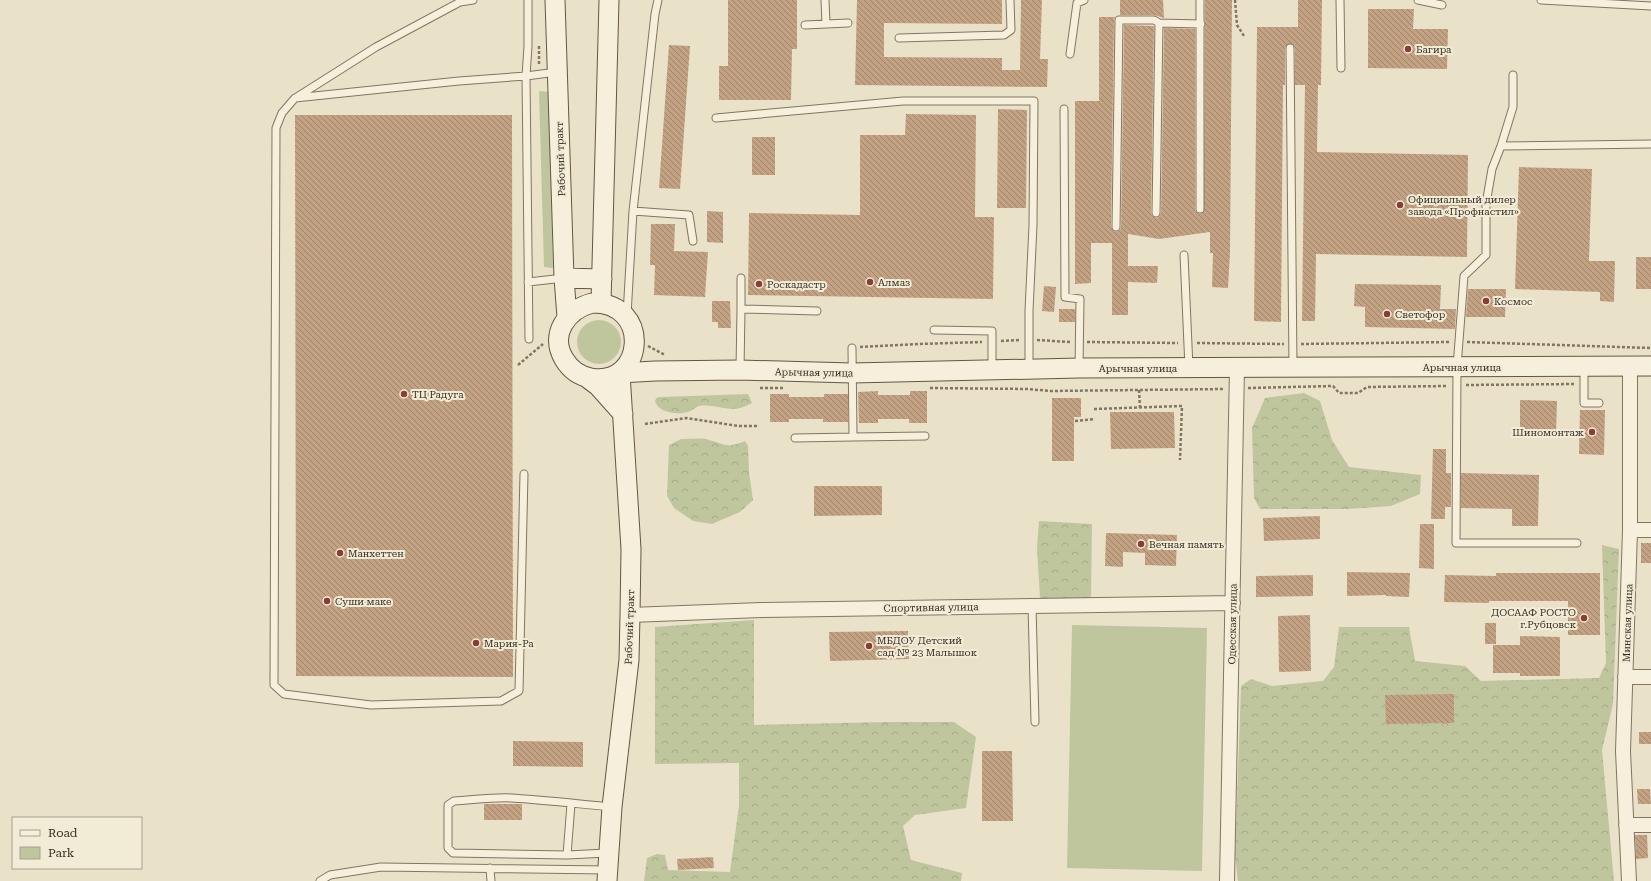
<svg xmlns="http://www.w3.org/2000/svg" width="1651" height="881" font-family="'Roboto Serif',serif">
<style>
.green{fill:#bfc69e}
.forest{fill:url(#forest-crowns)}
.building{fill:url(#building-back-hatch)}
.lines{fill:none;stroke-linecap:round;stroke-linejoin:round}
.lane-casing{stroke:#837560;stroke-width:9}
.street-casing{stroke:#837560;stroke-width:16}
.secondary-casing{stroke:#655643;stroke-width:21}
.path{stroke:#837560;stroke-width:2.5;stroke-dasharray:3 2;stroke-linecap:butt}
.lane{stroke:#f5efdb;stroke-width:7}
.street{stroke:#f5efdb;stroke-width:14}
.secondary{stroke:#f5efdb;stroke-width:19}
.poi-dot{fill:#8b3c37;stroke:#f2ecd7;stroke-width:1.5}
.labels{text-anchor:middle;stroke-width:4;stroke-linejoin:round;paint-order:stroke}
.poi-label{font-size:10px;fill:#362d21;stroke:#f2ecd7;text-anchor:start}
.street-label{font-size:10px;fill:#362d21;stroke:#f2ecd7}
</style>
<defs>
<pattern id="forest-crowns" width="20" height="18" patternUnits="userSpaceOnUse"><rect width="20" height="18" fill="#bfc69e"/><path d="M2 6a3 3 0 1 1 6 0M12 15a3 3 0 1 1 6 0" fill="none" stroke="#a5aa88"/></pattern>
<pattern id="building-back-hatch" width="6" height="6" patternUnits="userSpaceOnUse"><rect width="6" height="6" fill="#c3a283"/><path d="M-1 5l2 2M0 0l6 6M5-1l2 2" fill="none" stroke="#9f846b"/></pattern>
</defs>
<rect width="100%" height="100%" fill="#e9e2c9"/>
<path class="green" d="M539,91L549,92L553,268L544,267Z
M577 342a22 22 0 1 1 44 0a22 22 0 1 1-44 0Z
M1072,625L1207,628L1202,871L1067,868Z"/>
<path class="forest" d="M1304,393L1320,401L1332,440L1349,467L1421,475L1420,494L1391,506L1348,509H1260L1254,498L1252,428L1265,398Z
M748,394L752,403C730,416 719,403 699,406C695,407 692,411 688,412C676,415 660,413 655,402L656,398L660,397Z
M681,439C689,439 698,438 706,439C725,444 725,449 745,441L748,446L749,472L753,500L740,512L712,524L693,521L674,508L667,496L669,445Z
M1039,521L1092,524L1091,600L1040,598L1037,548Z
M1602,545L1619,549L1613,704L1602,750L1614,881H1238L1235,856L1241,686L1251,679L1272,686L1323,681L1334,667L1339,627H1409L1415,661L1465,666L1481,681L1599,678L1606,663Z
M754,620V725L887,722H954L976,737L966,808L915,815L903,826L911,860L962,873L961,881H644L647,858L657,854L665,855L668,870L730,872L739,805V763L655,764V627Z"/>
<path class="building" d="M728,0H797V49H792L791,100H719V66H728Z
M857,0H1002V24L884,23V57L1002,58V70H1020L1021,0H1042L1040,59H1048L1047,87L855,85Z
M1120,0H1163L1164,18L1154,15H1120Z
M1205,0H1232L1230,253L1228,288L1212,287L1213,253H1210V232L1159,239L1128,234V266H1158L1157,283L1128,282V315H1112V243H1091V283L1075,284V101H1099V17H1115L1114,20L1111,227L1113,231L1116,232L1120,230L1121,227L1124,25L1154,26L1151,213L1152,216L1156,218L1159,217L1161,213L1164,28L1195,29V209L1196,212L1200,214L1204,211Z
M1298,0H1322L1321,85H1318L1317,152L1468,155L1467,257L1316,254L1315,321H1302L1305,85H1295V48L1292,44H1288L1285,48V85H1283L1281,322L1254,321L1257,27H1298Z
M1368,9H1414L1413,29H1448L1447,69L1368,68Z
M669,45L690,46L680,189L659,188Z
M998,109L1027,110L1026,208H997Z
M906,114L976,115L975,217H994L993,299L748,295L749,213L860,215V135H905Z
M295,115H512L513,677L296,676Z
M752,137H775V175H752Z
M1519,167L1592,169L1589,261H1615L1614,302L1600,301V292L1515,289Z
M707,211L723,212V243L707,242Z
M651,224H675L674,251L708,252L705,297L654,295L655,265H650Z
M1636,257H1651V289H1636Z
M1355,284L1441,285L1440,309H1456L1455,329L1365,327V307L1354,306Z
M1044,286L1056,287L1054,312L1042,311Z
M1468,289H1506L1505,317H1466Z
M712,301H730L731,328H718V322H712Z
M1059,309H1075V322H1059Z
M878,391V395H910V391H927V423H909V419H878V423H859L858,392Z
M770,394H789V397H824V394H848V422H823V419H789V422H770Z
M1052,398H1081V417H1074V461H1052Z
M1520,400L1557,401L1556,435H1520Z
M1580,410H1605L1604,455L1579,454Z
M1110,412H1174L1175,448L1111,449Z
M1433,449H1446V473H1451V507H1445V519H1431Z
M1461,473L1539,475L1538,526H1512V509L1461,508Z
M814,486H882V515L814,516Z
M1320,516V539L1264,541L1263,518Z
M1420,524H1434V569L1419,568Z
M1106,533L1177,535L1176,566L1145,565V553L1123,552V567L1105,566Z
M1641,543H1651V563H1641Z
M1347,572L1410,573L1409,597L1386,596V595L1347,596Z
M1496,573H1600V635H1568V601H1489V603L1444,602L1445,575L1496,576Z
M1313,575V596L1256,597V576Z
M1310,615L1311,671L1279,672L1278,616Z
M1485,623H1496V644H1485Z
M908,631L909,659L830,661L829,632Z
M1520,636L1560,637V676H1520V673H1493V645H1520Z
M1454,694V723L1386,724L1385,695Z
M1639,732H1651V744H1639Z
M513,741L583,742V767L513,766Z
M982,751H1012L1013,821H982Z
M1637,789H1650L1651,804H1638Z
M484,804H522V820H484Z
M1635,835H1647L1648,858L1636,859Z
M713,857L714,868L678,870L677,859Z"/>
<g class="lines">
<defs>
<path id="lane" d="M825,0L826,24
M1200,0V209
M1340,0L1341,68
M1418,0L1442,5
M1541,0L1651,6
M805,25L848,23
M899,38L1004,35L1011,30L1010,0
M1290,48L1293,367
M1070,54L1077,3L1084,0
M1513,75V107L1501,146L1492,169L1486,204V255L1464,276L1457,367L1456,543H1577
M297,97L376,47L460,2L473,0
M1064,109L1065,297L1080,299L1079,368
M716,118L903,101H1034L1033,225L1029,311V369
M1501,146L1651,144
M633,211L689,215L693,241
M1156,213L1159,23L1201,24
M1116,227L1119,20H1154L1159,23
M1184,255L1189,368
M528,282L564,278
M741,309V278
M627,315L633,211L655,14L658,0
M934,330L992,331V369
M529,339L526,76L557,72
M852,348L853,437L925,436
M1584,366V403H1599
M740,370L741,309L817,311
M795,438L853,437
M524,474L519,691L501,701L371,705L284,694L274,685L276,128L282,113L295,98L459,81L526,76L528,46V0
M1032,606L1035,722
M571,804L567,855L453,853L448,848V805L454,801C473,800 493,797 512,798C545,800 579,804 612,807
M567,855L607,853
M490,868L491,881
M320,881L330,875L381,867L608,870"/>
<path id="street" d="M1630,530H1651
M630,615L761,610L1233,603
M1625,677H1651
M1626,825H1651
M1227,881L1237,368
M1629,881L1623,751L1630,530V365"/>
<path id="secondary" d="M555,0L564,278L567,317
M564,278L602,279
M592,303C652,302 645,387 591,378C579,376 570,369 564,359C549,334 567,310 592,303Z
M601,303L609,0
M620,373L655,371L740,370L852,373L1079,368L1651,366
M586,377L598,386L623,414
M607,881L612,807L629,660L630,615L631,549L620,373"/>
</defs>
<use href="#lane" class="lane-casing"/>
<use href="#street" class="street-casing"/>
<use href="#secondary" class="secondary-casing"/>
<path class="path" d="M1235,0L1237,25L1244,36
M539,46V65
M1037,340L1070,342
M1001,341L1020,340
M1087,342L1178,343
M1467,342L1651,348
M1197,343L1284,344
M1301,344L1450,342
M648,346L665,355
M860,347L918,344L982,342
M518,365L543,344
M1466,385L1575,384
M760,388H785
M930,388L1028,389L1050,391L1225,389
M1248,388L1333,386L1339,393H1358L1367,387L1447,386
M1139,390L1140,408
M1094,409L1182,406L1180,460
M1075,421L1095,419
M645,424L686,418L738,426H759"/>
<use href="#lane" class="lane"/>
<use href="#street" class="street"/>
<use href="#secondary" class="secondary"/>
</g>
<g class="poi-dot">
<circle cx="1408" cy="49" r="4"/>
<circle cx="1400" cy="205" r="4"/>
<circle cx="870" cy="282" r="4"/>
<circle cx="759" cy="284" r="4"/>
<circle cx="1486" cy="301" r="4"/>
<circle cx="1387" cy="314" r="4"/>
<circle cx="404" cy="394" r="4"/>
<circle cx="1592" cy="432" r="4"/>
<circle cx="1141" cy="544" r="4"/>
<circle cx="340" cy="553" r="4"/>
<circle cx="327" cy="601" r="4"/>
<circle cx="1584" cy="618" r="4"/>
<circle cx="476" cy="643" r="4"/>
<circle cx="869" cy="646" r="4"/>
</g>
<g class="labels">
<g class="poi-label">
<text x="1416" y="53">Багира</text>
<text x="1408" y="203">Официальный дилер<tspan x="1408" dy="12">завода «Профнастил»</tspan></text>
<text x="878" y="286">Алмаз</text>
<text x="767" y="288">Роскадастр</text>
<text x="1494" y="305">Космос</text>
<text x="1395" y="318">Светофор</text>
<text x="412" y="398">ТЦ Радуга</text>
<text x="1584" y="436" text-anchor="end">Шиномонтаж</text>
<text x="1149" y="548">Вечная память</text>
<text x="348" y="557">Манхеттен</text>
<text x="335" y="605">Суши маке</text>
<text x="1576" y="616" text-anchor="end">ДОСААФ РОСТО<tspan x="1576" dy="12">г.Рубцовск</tspan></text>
<text x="877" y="644">МБДОУ Детский<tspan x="877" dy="12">сад № 23 Малышок</tspan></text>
<text x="484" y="647">Мария-Ра</text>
</g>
<g class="street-label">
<text transform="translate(560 159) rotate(-92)" y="4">Рабочий тракт</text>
<text x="1462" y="371">Арычная улица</text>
<text x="1138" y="372">Арычная улица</text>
<text transform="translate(814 372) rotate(1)" y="4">Арычная улица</text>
<text transform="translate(931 607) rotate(-1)" y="4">Спортивная улица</text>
<text transform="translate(1627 623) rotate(-88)" y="4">Минская улица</text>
<text transform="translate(1232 624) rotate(-89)" y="4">Одесская улица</text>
<text transform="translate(629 627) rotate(-88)" y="4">Рабочий тракт</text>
</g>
</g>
<rect x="12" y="817" width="130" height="52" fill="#f2ecd7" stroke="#a7a08e"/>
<rect x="20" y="830" width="20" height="6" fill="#f5efdb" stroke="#a7a08e"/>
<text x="48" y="837" font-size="12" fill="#362d21">Road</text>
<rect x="20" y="847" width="20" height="12" fill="#bfc69e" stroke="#a7a08e"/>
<text x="48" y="857" font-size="12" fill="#362d21">Park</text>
</svg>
